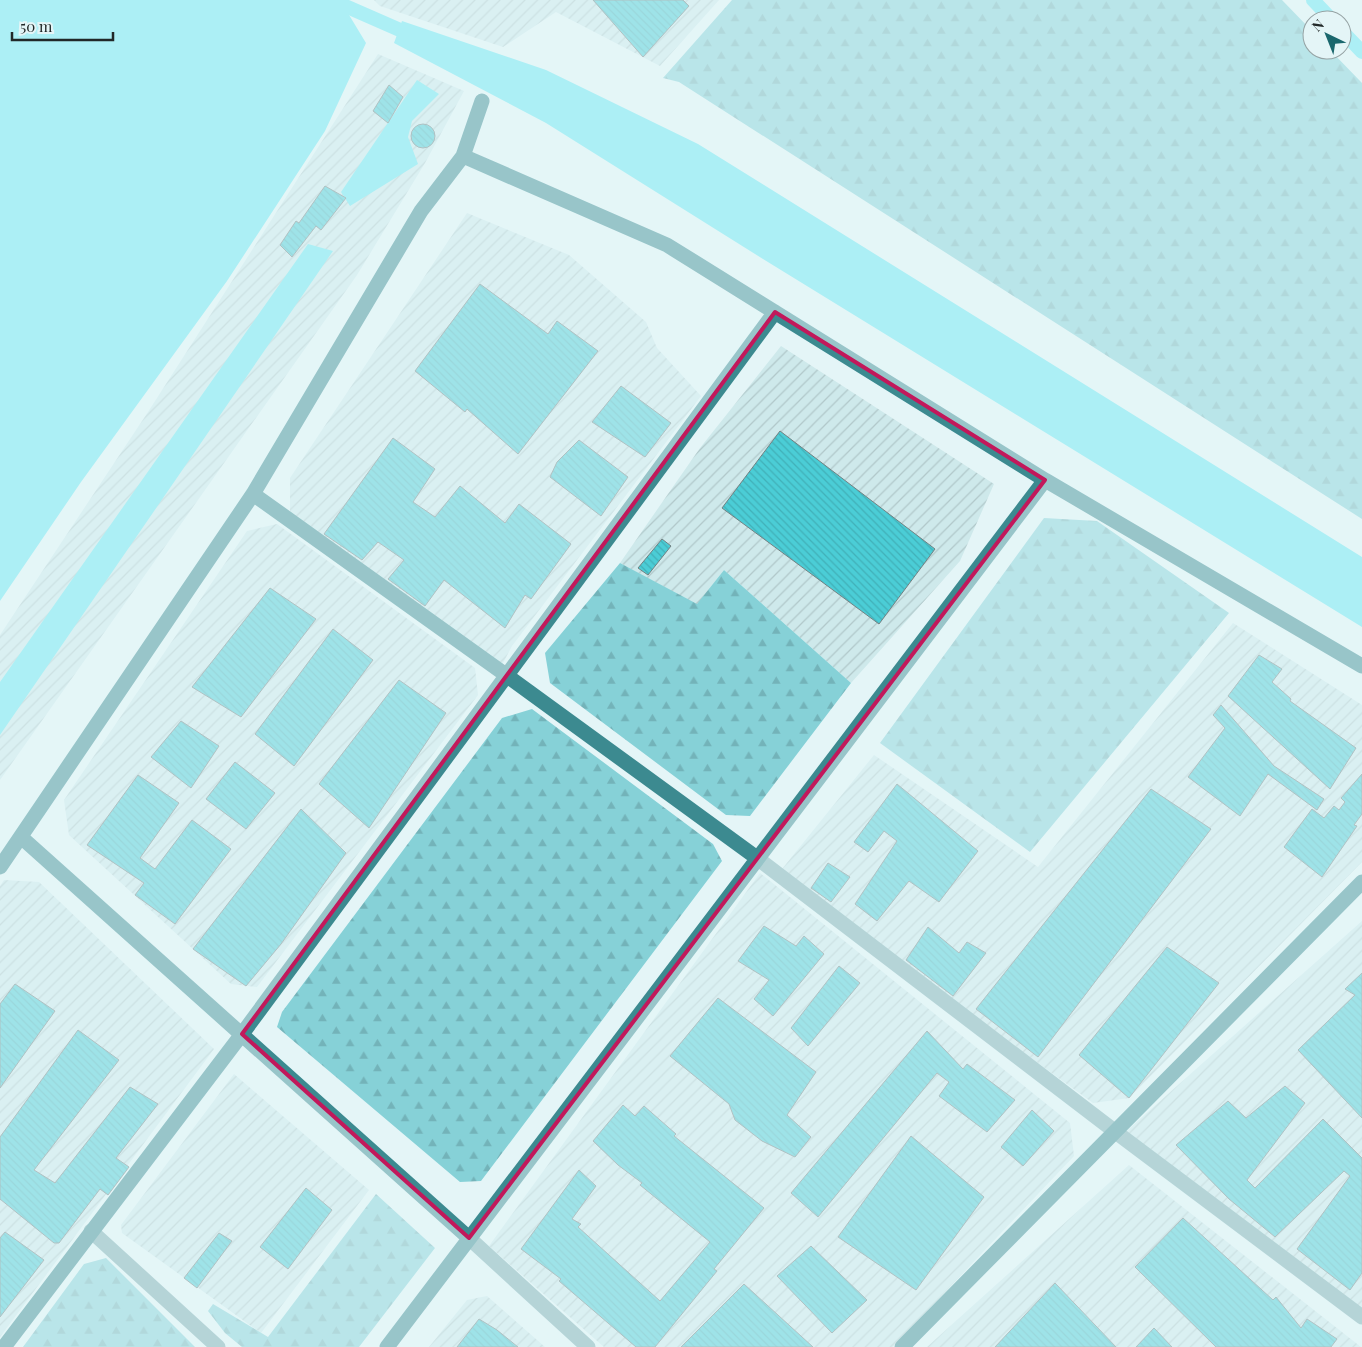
<svg xmlns="http://www.w3.org/2000/svg" width="1362" height="1347" font-family="'Playfair Display',serif">
<style>
.industrial{fill:url(#industrial-furrows)}
.forest{fill:url(#forest-firs)}
.water{fill:#69e7f1}
.lines{fill:none;stroke-linecap:round;stroke-linejoin:round}
.canal{stroke:#69e7f1;stroke-width:14}
.building{fill:url(#building-back-hatch);stroke:#728182}
.street{stroke:#7dacb0;stroke-width:15}
.secondary{stroke:#3c8a90;stroke-width:15}
.marked{fill:none;stroke:#c2185b;stroke-width:4;stroke-linejoin:round}
</style>
<defs>
<pattern id="industrial-furrows" width="10" height="10" patternUnits="userSpaceOnUse" patternTransform="scale(1.25)"><rect width="10" height="10" fill="#cee9eb"/><path d="M-1 1l2-2M0 10L10 0M9 11l2-2" fill="none" stroke="#b1c8ca"/></pattern>
<pattern id="forest-firs" width="22" height="20" patternUnits="userSpaceOnUse" patternTransform="scale(1.25)"><rect width="22" height="20" fill="#86d1d7"/><path d="M5 1l3.5 6h-7zM16 11l3.5 6h-7z" fill="#73b3b9"/></pattern>
<pattern id="building-back-hatch" width="6" height="6" patternUnits="userSpaceOnUse" patternTransform="scale(1.25)"><rect width="6" height="6" fill="#4bcdd6"/><path d="M-1 5l2 2M0 0l6 6M5-1l2 2" fill="none" stroke="#41b0b8"/></pattern>
</defs>
<rect width="100%" height="100%" fill="#e4f5f7"/>
<path class="industrial" d="M374,0H719L660,66L556,12L503,47L380,6Z
M378,54L464,91L425,163L357,275L0,780V635L148,412Z
M467,213L569,255L646,322L657,348L701,396L512,646L502,665L290,520V478Z
M781,346L994,484L960,561L851,683L724,570L697,605L620,563L700,448Z
M277,524L475,668L478,695L257,987L231,984L69,835L64,800L247,531Z
M1233,623L1362,705V862L1129,1098L1093,1103L778,874L874,755L1038,867Z
M760,873L1070,1123L1074,1156L893,1347H604L489,1246Z
M4,880L39,882L214,1049L0,1337V886Z
M1362,921V1310L1121,1136Z
M234,1074L369,1190L261,1333L122,1233L121,1225Z
M1129,1165L1361,1347H927Z
M487,1296L545,1347H429L467,1300Z"/>
<path class="forest" d="M732,0H1282L1312,31V50H1330L1362,83V519L679,82L663,78Z
M1044,518L1097,521L1229,613L1030,852L880,743Z
M620,563L697,604L724,570L851,683L750,816L726,815L550,683L545,653Z
M532,709L713,844L722,861L481,1181L460,1182L277,1027L282,1012L502,718Z
M376,1194L435,1248L359,1347H242L225,1333L208,1311L213,1304L268,1337Z
M106,1258L195,1347H23L84,1264Z"/>
<path class="water" d="M0,0H340L366,43L325,131L227,281L81,482L0,601Z
M402,21L546,70L698,144L1362,557V627L763,259L546,123L394,43Z
M417,80L439,94L412,121L408,137L418,164L350,206L341,192Z
M308,244L333,251L0,735V682Z"/>
<g class="lines">
<path class="canal" d="M1313,0L1332,20
M343,5L416,37
M1342,31L1362,52"/>
</g>
<path class="building" d="M593,0H683L689,6L643,57Z
M389,85L403,97L388,123L373,111Z
M411 136a12 12 0 1 1 24 0a12 12 0 1 1-24 0Z
M325,186L346,198L321,230L316,226L292,257L280,245L296,221L299,223Z
M480,284L548,334L557,321L598,351L518,454L467,409L465,412L415,371Z
M621,386L671,423L645,457L592,422Z
M780,431L935,549L879,624L722,508Z
M393,438L435,469L413,502L435,517L460,486L505,523L519,504L571,544L531,599L525,595L505,628L444,580L425,606L388,579L404,560L378,542L362,560L324,534Z
M579,440L628,477L601,516L550,477L557,462Z
M662,539L671,546L648,575L638,568Z
M270,588L316,619L241,717L192,687Z
M333,629L373,660L294,766L255,734Z
M1259,655L1282,669L1272,682L1291,699L1290,701L1356,748L1330,789L1228,696Z
M399,680L446,713L369,828L319,784Z
M1221,705L1274,766L1324,799L1317,810L1268,774L1240,816L1188,777L1225,728L1213,715Z
M181,721L219,746L191,788L151,757Z
M235,762L275,793L246,829L206,799Z
M1362,774V814L1354,825L1357,826L1322,877L1284,847L1312,809L1324,818L1334,806L1339,810L1345,802L1341,798Z
M138,775L179,803L140,858L155,869L192,820L231,849L175,924L135,895L144,883L87,845Z
M897,784L978,851L939,902L909,881L877,921L855,904L897,841L884,831L868,852L854,842Z
M1151,789L1211,829L1038,1057L976,1009Z
M301,809L346,853L281,944L246,986L193,949Z
M828,863L850,877L831,902L811,888Z
M764,926L796,946L804,936L824,954L773,1016L754,999L769,980L738,961Z
M928,927L959,953L967,942L986,953L953,996L906,960Z
M1167,947L1219,983L1129,1098L1079,1055Z
M839,966L860,983L808,1046L791,1028Z
M1362,973V1118L1298,1050L1355,995L1345,989Z
M15,984L55,1011L0,1088V1004Z
M718,998L816,1072L787,1115L811,1137L795,1157L762,1141L735,1120L729,1104L670,1056Z
M78,1030L119,1060L34,1170L55,1183L130,1087L158,1104L116,1158L129,1167L108,1195L100,1189L59,1243H54L0,1199V1137Z
M927,1031L963,1069L967,1064L1015,1100L987,1132L939,1096L949,1082L937,1073L818,1217L791,1193Z
M1285,1086L1305,1103L1247,1180L1255,1188L1323,1119L1362,1158V1273L1350,1290L1297,1249L1350,1176L1344,1171L1275,1237L1229,1199L1176,1145L1228,1101L1246,1118Z
M623,1105L635,1116L644,1106L676,1134L674,1136L764,1208L714,1269L717,1271L655,1347H636L559,1281L561,1279L521,1249L579,1170L596,1186L572,1219L581,1224L578,1227L660,1301L710,1242L640,1185L642,1183L618,1165L593,1141Z
M1032,1110L1054,1131L1023,1166L1001,1147Z
M911,1136L984,1197L916,1290L838,1237Z
M306,1188L332,1210L288,1269L260,1247Z
M1183,1218L1273,1300L1276,1297L1301,1328L1307,1319L1337,1339L1331,1347H1216L1135,1267Z
M5,1232L44,1260L0,1317V1238Z
M219,1233L232,1241L197,1288L184,1278Z
M811,1246L867,1300L832,1333L777,1276Z
M1055,1283L1116,1347H995Z
M744,1284L813,1347H681Z
M479,1319L497,1330L518,1347H457Z
M1154,1328L1172,1347H1136Z"/>
<g class="lines">
<path class="street" d="M757,858L1121,1136L1362,1317
M91,1231L218,1347
M469,1238L588,1347"/>
<path class="secondary" d="M463,156L667,245L1045,480L1362,666
M253,494L506,675L757,858
M21,837L469,1238
M0,867L253,494L421,211L463,156L482,101
M4,1347L242,1034L775,312
M387,1347L1045,480
M902,1347L1362,882"/>
</g>
<path d="M0 0H1362V1347H0ZM775,312L1045,480L469,1238L242,1034Z" fill="#e4f5f7" fill-opacity=".55" fill-rule="evenodd"/>
<path class="marked" d="M775,312L1045,480L469,1238L242,1034Z"/>
<g transform="translate(1327 35) rotate(317)"><circle r="24" fill="#e4f5f7" stroke="#96a3a4"/>
<path d="M0-4L9 19L0 12L-9 19Z" fill="#1a676d"/>
<text y="-8" font-size="14" font-weight="bold" text-anchor="middle" fill="#212828">N</text>
</g>
<path d="M12 32v8h101v-8" fill="none" stroke="#212828" stroke-width="2.5"/>
<text x="20" y="32" font-size="15" fill="#212828" stroke="#e4f5f7" stroke-width="4" paint-order="stroke">50 m</text>
</svg>
